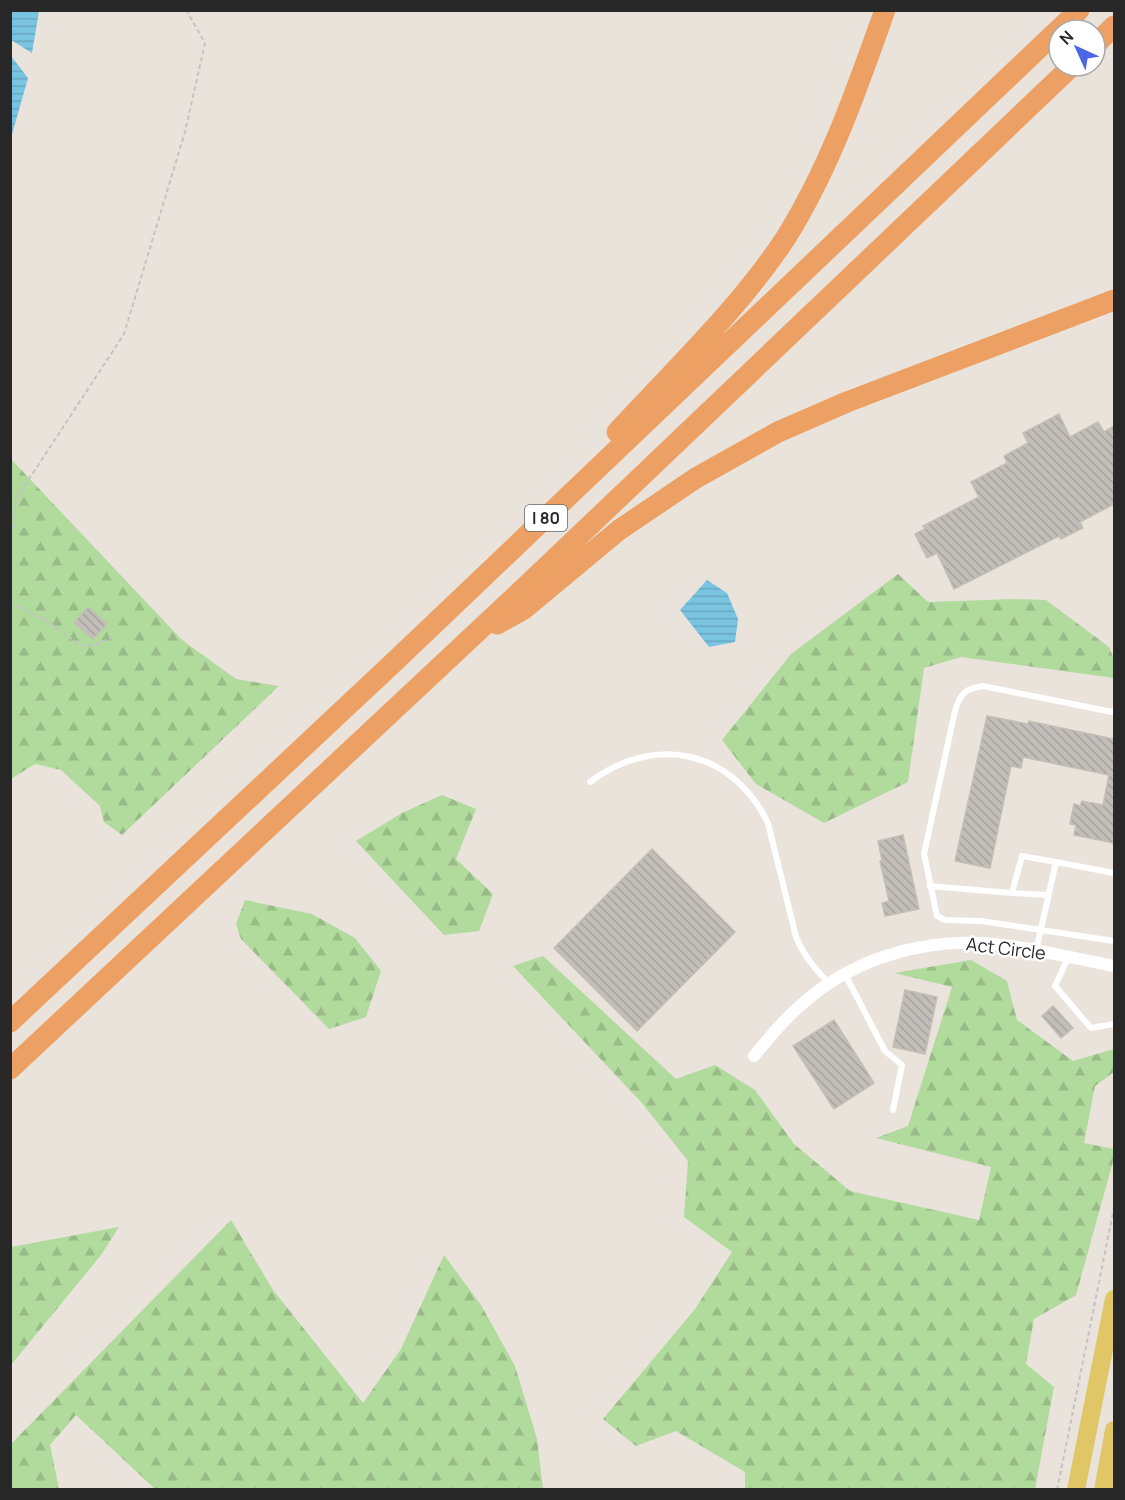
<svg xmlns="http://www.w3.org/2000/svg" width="1125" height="1500" font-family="Manrope,sans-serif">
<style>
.forest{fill:url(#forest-firs)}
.water{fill:url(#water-rules)}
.building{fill:url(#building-back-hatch);stroke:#c4bfb5;stroke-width:1.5}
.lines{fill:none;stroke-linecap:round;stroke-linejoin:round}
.path{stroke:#c3c3c3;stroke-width:2;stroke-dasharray:4.5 3;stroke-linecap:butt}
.lane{stroke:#fff;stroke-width:6}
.street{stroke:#fff;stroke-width:12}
.primary{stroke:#e1c668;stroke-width:18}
.highway{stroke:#eca063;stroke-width:21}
.labels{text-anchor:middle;stroke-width:5;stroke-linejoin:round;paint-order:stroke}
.shield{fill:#fff;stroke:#686868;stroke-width:1.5}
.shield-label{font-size:16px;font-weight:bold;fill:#282828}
.street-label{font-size:18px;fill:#282828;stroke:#fff}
</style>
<defs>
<pattern id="forest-firs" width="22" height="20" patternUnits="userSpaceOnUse" patternTransform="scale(1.5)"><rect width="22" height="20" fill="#b1da9d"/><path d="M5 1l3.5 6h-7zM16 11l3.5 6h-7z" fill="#98bb87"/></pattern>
<pattern id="water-rules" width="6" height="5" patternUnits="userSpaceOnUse" patternTransform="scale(1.5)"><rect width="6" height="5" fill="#78c4e1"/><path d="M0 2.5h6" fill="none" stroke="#68a8c1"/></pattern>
<pattern id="building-back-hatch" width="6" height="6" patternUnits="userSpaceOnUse" patternTransform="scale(1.5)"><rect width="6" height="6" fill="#c1bdb8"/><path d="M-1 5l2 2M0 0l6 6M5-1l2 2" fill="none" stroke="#a6a29e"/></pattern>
</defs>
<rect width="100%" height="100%" fill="#e9e3db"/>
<path class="forest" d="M10,458L182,640L236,679L279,686L122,835L104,822L100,806L61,770L35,764L11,779Z
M898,574L928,602L1014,599L1046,600L1109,647L1114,659V678L961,657L924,668L908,782L824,823L756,784L722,740L791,654Z
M442,795L476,809L456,859L493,894L479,931L444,935L356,841L402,813Z
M245,900L312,914L355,938L381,971L366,1017L329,1029L241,939L236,924Z
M543,956L676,1079L715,1065L755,1090L794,1144L850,1191L979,1220L991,1167L876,1138L908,1126L952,987L894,973L971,960L1007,981L1017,1020L1073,1061L1114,1049V1072L1095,1086L1084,1143L1114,1149V1158L1076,1295L1034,1319L1026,1364L1054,1387L1035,1489H745V1472L676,1431L636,1446L603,1419L695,1309L732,1252L684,1217L688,1161L642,1103L513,966Z
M231,1220L273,1290L363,1403L401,1349L444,1255L481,1305L515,1366L537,1439L543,1489H155L76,1415L50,1445L59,1489H11V1444Z
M119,1227L101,1255L11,1365V1247Z"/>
<path class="water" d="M11,10L39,11L32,53L11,40Z
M11,56L28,78L11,138Z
M707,580L727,593L738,619L735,642L709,647L680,610Z"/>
<path class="building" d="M1059,414L1070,437L1098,422L1104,432L1114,426V504L1080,522L1083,528L1061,539L1059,536L954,589L937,553L927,558L915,534L925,529L923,526L979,497L971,482L1007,463L1004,456L1028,443L1023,433Z
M88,607L107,624L93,639L74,623Z
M987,716L1028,724L1029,721L1114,739V843L1074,835L1076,825L1070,824L1074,804L1080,806L1082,801L1103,805L1109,775L1023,757L1021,768L1011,766L990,868L955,861Z
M903,835L919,909L885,916L882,903L889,901L880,861L882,860L878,841Z
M652,849L735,932L637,1031L554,948Z
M905,990L937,997L925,1054L893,1047Z
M1053,1006L1073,1028L1061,1038L1042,1016Z
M834,1020L874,1083L834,1109L793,1046Z"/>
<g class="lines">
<path class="path" d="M10,535L14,526L16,499L124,334L185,132L205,43L186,10
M10,603L47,621L80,645L93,646L112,637
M1057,1490L1114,1208"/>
<path class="lane" d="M1114,710L1112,712L983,686C964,689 961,693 955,711L924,854L937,916L945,920L981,921L1114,941
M590,782C654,734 732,749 768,823L796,937C804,956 815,969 829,983
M930,886L1012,893
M1048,895L1012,893L1022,856L1056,862
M1036,951L1056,862L1114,873
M1068,958L1055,986L1091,1028L1114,1024
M845,974L885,1051L902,1065L893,1110"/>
<path class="street" d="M754,1056C769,1038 783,1020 801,1005C848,962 915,940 979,943C1024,945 1070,958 1114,966"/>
<path class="primary" d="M1076,1490L1114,1299
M1103,1490L1114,1430"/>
<path class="highway" d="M1095,45L1114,26
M617,432C675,369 740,308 787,236C831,165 857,88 885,10
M497,624L524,609L619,530L696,478L778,432L847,402L1114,300
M10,1022L393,663L1079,10
M10,1069L522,590L1072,66"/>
</g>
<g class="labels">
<rect class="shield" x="525" y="505" width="42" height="26" rx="4.5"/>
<g class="shield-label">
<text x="546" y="524">I 80</text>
</g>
<g class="street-label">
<text transform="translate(1006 949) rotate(7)" y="6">Act Circle</text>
</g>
</g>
<rect width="1125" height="1500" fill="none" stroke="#282828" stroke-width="24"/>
<g transform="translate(1077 48) rotate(315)"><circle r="28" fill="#ffffff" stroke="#a9a9a9" stroke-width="1.5"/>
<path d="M0-4.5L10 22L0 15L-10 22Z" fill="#4b66e6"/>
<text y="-9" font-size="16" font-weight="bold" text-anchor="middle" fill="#282828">N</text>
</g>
</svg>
